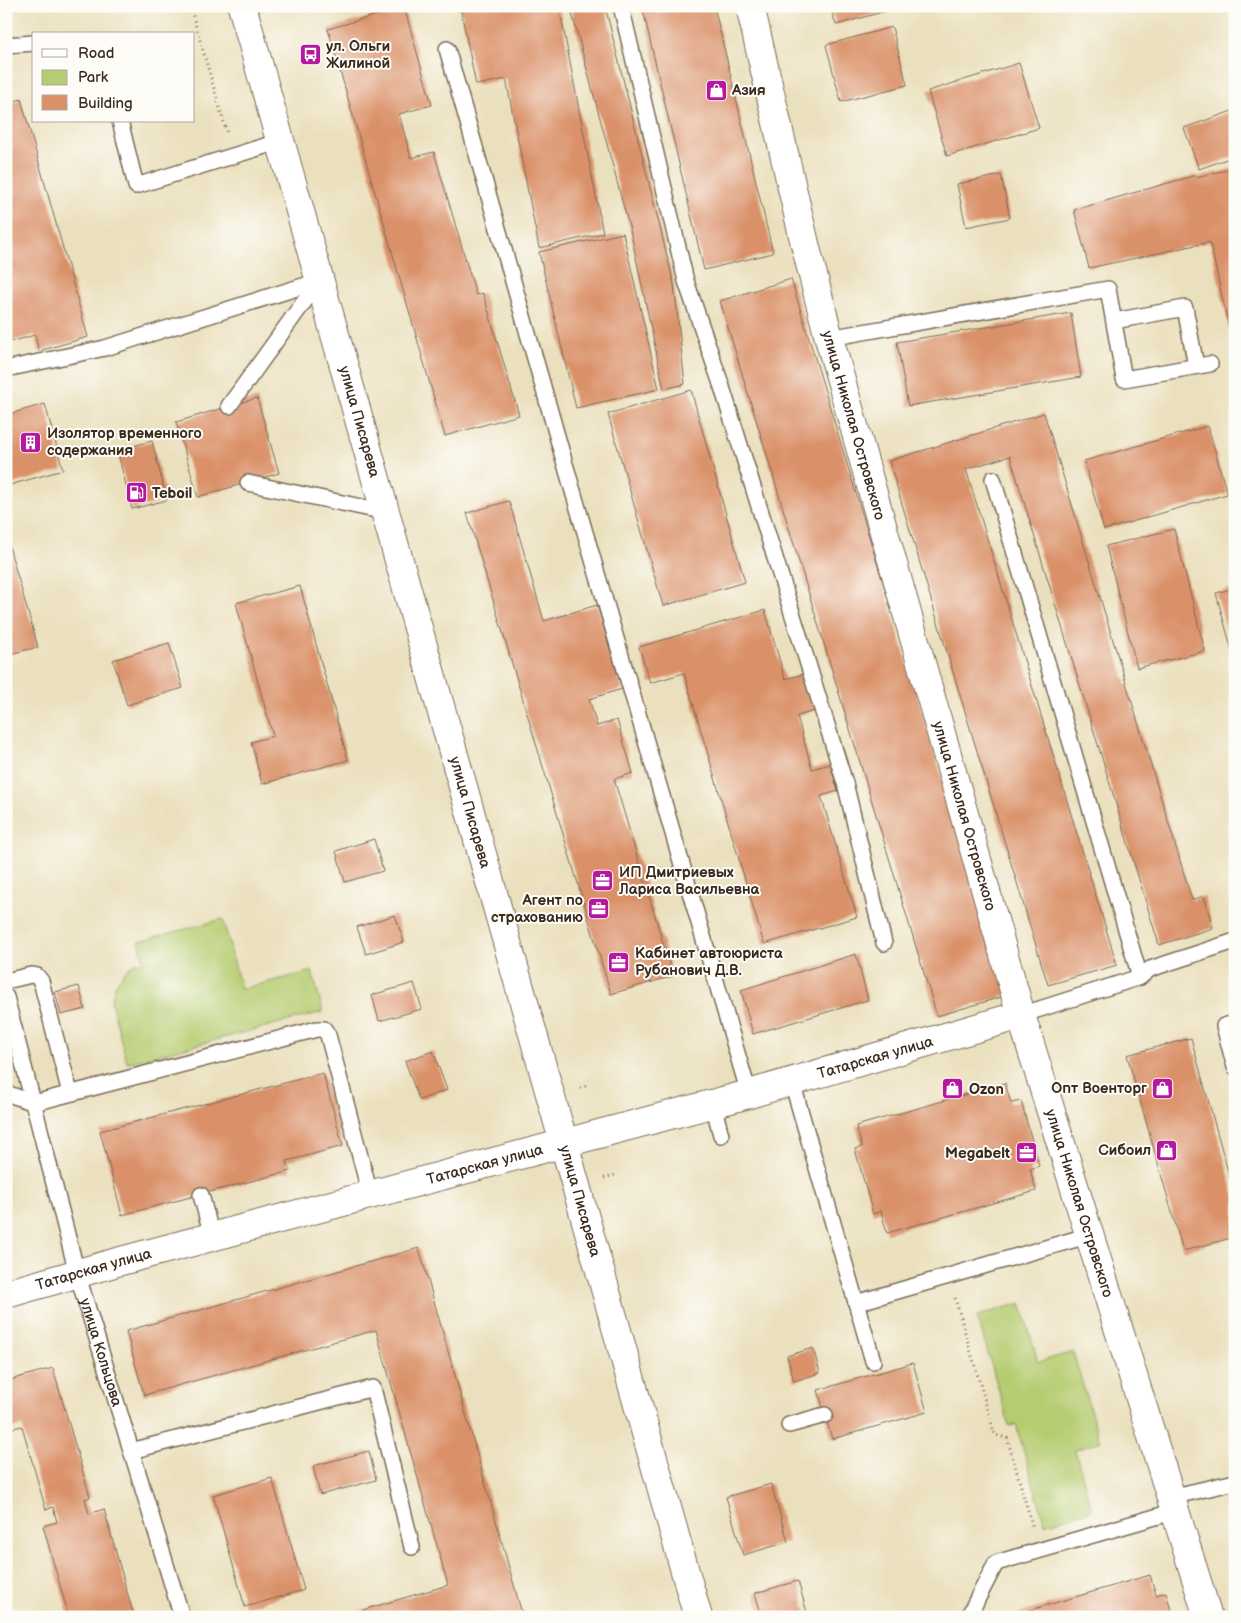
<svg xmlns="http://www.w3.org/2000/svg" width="1241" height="1623" font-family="'Balsamiq Sans',sans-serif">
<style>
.green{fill:#b5cc70;stroke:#787b47}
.building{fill:#da9169}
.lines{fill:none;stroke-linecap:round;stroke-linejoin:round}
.service-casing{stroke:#796a56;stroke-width:18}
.minor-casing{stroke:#796a56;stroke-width:30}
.secondary-casing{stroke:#796a56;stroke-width:30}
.path{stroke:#796a56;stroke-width:3;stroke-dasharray:1 4;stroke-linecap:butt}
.service{stroke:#fff;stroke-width:15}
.minor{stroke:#fff;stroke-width:28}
.secondary{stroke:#fff;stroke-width:28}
.labels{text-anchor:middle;stroke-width:4;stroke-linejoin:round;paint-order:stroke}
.poi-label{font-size:15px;font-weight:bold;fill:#3b2a1e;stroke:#fdfcf7;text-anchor:start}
.street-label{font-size:15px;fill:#3b2a1e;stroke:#fdfcf7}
</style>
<rect width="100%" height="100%" fill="#fdfcf7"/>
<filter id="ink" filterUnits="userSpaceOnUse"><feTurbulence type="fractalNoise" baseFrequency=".02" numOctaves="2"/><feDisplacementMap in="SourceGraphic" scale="10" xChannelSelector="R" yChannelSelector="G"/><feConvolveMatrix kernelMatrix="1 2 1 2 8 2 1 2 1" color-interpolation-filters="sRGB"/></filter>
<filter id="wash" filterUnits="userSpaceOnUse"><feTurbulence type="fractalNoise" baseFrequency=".0096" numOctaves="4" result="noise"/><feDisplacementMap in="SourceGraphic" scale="20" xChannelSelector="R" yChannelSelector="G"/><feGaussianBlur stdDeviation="1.12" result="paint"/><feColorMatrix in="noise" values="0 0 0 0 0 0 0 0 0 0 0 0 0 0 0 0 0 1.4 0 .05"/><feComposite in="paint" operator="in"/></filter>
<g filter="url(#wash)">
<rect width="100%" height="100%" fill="#ebe0be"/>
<path class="green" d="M223,919L241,989L312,971L323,1012L127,1063L111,1002L115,985L124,972L133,964L144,961L139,941Z
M1021,1303L1038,1362L1073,1352L1100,1442L1075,1450L1092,1510L1045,1524L1016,1425L1009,1426L977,1316Z"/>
<g id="blocks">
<path class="building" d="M460,6H559L603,233L539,248L506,79L476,85Z
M570,6H605L674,284L685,384L664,389L631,234Z
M642,6H714L773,253L704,270Z
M830,6H900V7L836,25Z
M404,7L432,105L399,114L411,158L434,152L476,295L483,293L519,415L445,436L328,29Z
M892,27L907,85L841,102L826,45Z
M1019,63L1039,128L947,156L928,91Z
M21,99L88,337L39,351L35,335L6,343V104Z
M1235,110V156L1199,169L1184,128Z
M1235,168V351H1234L1210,242L1089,268L1074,210L1196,175V177Z
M1001,175L1010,218L966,227L957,184Z
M623,233L659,389L576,408L539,252Z
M791,279L1008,995L937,1016L720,301Z
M1071,313L1081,377L908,406L897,342Z
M691,390L745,582L663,606L608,414Z
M257,398L279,473L198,497L176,422Z
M45,404L63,470L6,486V415Z
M1044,413L1192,900L1204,896L1213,928L1159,945L1010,456L966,469L1117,965L1048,985L889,461Z
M1208,426L1227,494L1104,530L1084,461Z
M152,441L167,500L132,509L117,450Z
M509,501L544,621L597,605L622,689L589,699L597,726L617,720L633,773L614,779L673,976L611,994L467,513Z
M1174,529L1205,651L1137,668L1106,546Z
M6,536L38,647L6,655Z
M300,586L348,760L262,784L251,742L273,736L236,603Z
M1235,588V658H1234L1216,593Z
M765,610L785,679L807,673L818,710L797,716L812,769L830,764L838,791L821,796L857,917L764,944L684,673L650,683L639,647Z
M169,643L183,688L127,705L113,660Z
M374,839L383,871L345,882L336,851Z
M395,915L404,942L366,954L357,927Z
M856,954L868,1000L753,1034L741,990Z
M414,983L422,1009L379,1021L372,995Z
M79,986L85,1009L61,1015L55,992Z
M1191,1038L1235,1197V1237L1183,1251L1127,1055Z
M433,1051L447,1090L419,1100L405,1061Z
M323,1073L343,1146L287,1161L290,1171L122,1215L100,1131Z
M1005,1083L1011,1103L1021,1101L1039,1166L1030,1169L1036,1191L887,1233L881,1211L873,1214L855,1149L862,1147L856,1126Z
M419,1248L523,1617H339L448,1585L376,1330L144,1395L126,1331Z
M813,1348L820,1373L794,1381L787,1356Z
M913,1363L927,1412L832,1439L818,1390Z
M53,1368L90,1497L85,1499L89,1514L104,1509L134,1617H69L43,1526L57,1522L53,1507L46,1510L22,1426L6,1430V1381Z
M369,1451L376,1480L320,1495L313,1466Z
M272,1478L304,1590L245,1607L213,1495Z
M771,1484L788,1542L743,1555L726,1497Z
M1150,1575L1156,1595L1166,1592L1173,1617H1007Z
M798,1581L808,1616L762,1617L755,1593Z"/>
</g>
</g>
<g filter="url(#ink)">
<use href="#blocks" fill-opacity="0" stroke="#796a56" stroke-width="1"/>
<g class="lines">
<defs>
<g id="service">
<path d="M621,6L686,281L721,384L845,783L884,943"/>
<path d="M6,45L34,43"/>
<path d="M447,49L563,457L749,1094"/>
<path d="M120,121L136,186L281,141"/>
<path d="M1114,321L1185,308L1196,366"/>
<path d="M829,338L1108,289L1124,379L1210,364"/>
<path d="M6,369L105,348L319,281"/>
<path d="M229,406L319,281"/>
<path d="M993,479L1140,977"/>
<path d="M248,483L385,512"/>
<path d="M6,981L31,975L37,976L41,981L70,1093"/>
<path id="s1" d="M6,997L77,1273L182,1617"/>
<path d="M1021,1015L1140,977L1150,969L1235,941"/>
<path d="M1235,1023L1224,1026L1235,1067"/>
<path d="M792,1082L873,1361"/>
<path d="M6,1093L34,1103L317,1029H324L328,1035L370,1194"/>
<path d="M713,1104L721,1135"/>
<path d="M201,1195L212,1236"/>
<path d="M856,1303L1090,1235"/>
<path d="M789,1425L825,1415"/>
<path d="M131,1451L373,1388L412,1547"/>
<path d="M1171,1497L1235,1482"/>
<path d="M968,1617L996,1563L1176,1511"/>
</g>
<g id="minor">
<path id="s2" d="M750,6L805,244L829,338L1021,1015L1208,1617"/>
<path id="s3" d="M6,1294L117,1262L749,1094L1021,1015"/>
</g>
<g id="secondary">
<path id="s4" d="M242,6L698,1617"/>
</g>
</defs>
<use href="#service" class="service-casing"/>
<use href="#minor" class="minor-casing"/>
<use href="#secondary" class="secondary-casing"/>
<path class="path" d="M190,6L227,133
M580,1088L589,1085
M604,1178L615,1175
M955,1298L995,1435L1007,1438L1033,1528"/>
<use href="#service" class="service"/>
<use href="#minor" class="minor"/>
<use href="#secondary" class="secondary"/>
</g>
</g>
<defs>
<symbol id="bus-square" viewBox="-11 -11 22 22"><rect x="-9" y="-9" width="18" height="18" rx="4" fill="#b5179e" stroke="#fdfcf7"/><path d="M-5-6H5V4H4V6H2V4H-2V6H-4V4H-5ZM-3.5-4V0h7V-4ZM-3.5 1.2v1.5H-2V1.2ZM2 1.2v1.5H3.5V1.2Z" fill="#fff"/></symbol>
<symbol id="shop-square" viewBox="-11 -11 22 22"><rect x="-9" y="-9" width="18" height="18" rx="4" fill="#b5179e" stroke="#fdfcf7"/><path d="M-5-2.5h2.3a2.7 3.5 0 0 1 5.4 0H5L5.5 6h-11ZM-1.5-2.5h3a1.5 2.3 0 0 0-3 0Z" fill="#fff"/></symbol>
<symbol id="building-square" viewBox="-11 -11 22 22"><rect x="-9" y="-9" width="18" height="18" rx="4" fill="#b5179e" stroke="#fdfcf7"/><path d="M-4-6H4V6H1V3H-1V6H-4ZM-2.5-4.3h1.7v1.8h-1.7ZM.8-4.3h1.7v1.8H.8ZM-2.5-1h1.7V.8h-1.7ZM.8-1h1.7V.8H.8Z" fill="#fff"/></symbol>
<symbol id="fuel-square" viewBox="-11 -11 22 22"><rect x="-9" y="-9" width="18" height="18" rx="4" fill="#b5179e" stroke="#fdfcf7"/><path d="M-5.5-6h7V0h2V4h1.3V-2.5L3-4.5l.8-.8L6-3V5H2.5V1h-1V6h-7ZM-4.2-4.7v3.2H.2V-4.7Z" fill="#fff"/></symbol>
<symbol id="office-square" viewBox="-11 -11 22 22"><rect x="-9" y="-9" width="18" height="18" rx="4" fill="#b5179e" stroke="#fdfcf7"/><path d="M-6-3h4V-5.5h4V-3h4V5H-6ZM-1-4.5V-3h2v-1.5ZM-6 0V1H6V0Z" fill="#fff"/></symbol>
</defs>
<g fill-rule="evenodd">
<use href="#bus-square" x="298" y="42" width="25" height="25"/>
<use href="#shop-square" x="704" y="78" width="25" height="25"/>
<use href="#building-square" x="18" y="430" width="25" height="25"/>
<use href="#fuel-square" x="124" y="480" width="25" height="25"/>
<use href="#office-square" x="590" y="868" width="25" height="25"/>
<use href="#office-square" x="586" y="896" width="25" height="25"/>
<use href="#office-square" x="606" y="950" width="25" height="25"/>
<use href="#shop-square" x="1150" y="1076" width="25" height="25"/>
<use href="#shop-square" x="940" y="1076" width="25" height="25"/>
<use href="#shop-square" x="1154" y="1138" width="25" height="25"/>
<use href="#office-square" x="1014" y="1140" width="25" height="25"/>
</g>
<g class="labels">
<g class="poi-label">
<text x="326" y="51">ул. Ольги<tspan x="326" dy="17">Жилиной</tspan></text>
<text x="732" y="95">Азия</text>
<text x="47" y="438">Изолятор временного<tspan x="47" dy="17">содержания</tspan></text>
<text x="152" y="498">Teboil</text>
<text x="619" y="877">ИП Дмитриевых<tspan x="619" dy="17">Лариса Васильевна</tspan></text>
<text x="583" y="905" text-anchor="end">Агент по<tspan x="583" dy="17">страхованию</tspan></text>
<text x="635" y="958">Кабинет автоюриста<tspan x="635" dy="17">Рубанович Д.В.</tspan></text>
<text x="1147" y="1093" text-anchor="end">Опт Военторг</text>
<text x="969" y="1094">Ozon</text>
<text x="1151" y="1155" text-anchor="end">Сибоил</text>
<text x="1010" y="1158" text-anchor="end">Megabelt</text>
</g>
<g class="street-label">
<text dy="5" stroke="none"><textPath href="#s4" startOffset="432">улица Писарева</textPath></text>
<text dy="5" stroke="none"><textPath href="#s2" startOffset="432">улица Николая Островского</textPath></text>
<text dy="5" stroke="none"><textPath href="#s4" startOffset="838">улица Писарева</textPath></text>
<text dy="5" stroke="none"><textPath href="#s2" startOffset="838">улица Николая Островского</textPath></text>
<text dy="5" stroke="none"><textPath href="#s3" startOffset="901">Татарская улица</textPath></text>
<text dy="5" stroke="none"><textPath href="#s3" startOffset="496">Татарская улица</textPath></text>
<text dy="5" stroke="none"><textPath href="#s4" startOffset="1242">улица Писарева</textPath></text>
<text dy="5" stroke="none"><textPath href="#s2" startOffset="1242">улица Николая Островского</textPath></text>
<text dy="5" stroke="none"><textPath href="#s3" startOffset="91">Татарская улица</textPath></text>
<text dy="5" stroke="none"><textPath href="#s1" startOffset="368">улица Кольцова</textPath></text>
</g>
</g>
<rect width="1241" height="1623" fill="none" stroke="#fdfcf7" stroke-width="25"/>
<rect x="32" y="32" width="162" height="90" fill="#fdfcf7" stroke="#afa8a0"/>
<rect x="42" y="49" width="25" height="8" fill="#ffffff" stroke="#afa8a0"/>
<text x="78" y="58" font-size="15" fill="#3b2a1e">Road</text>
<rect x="42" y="70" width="25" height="15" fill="#b5cc70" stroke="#afa8a0"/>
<text x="78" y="82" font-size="15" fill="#3b2a1e">Park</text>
<rect x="42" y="95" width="25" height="15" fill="#da9169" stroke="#afa8a0"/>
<text x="78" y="108" font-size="15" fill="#3b2a1e">Building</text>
</svg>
